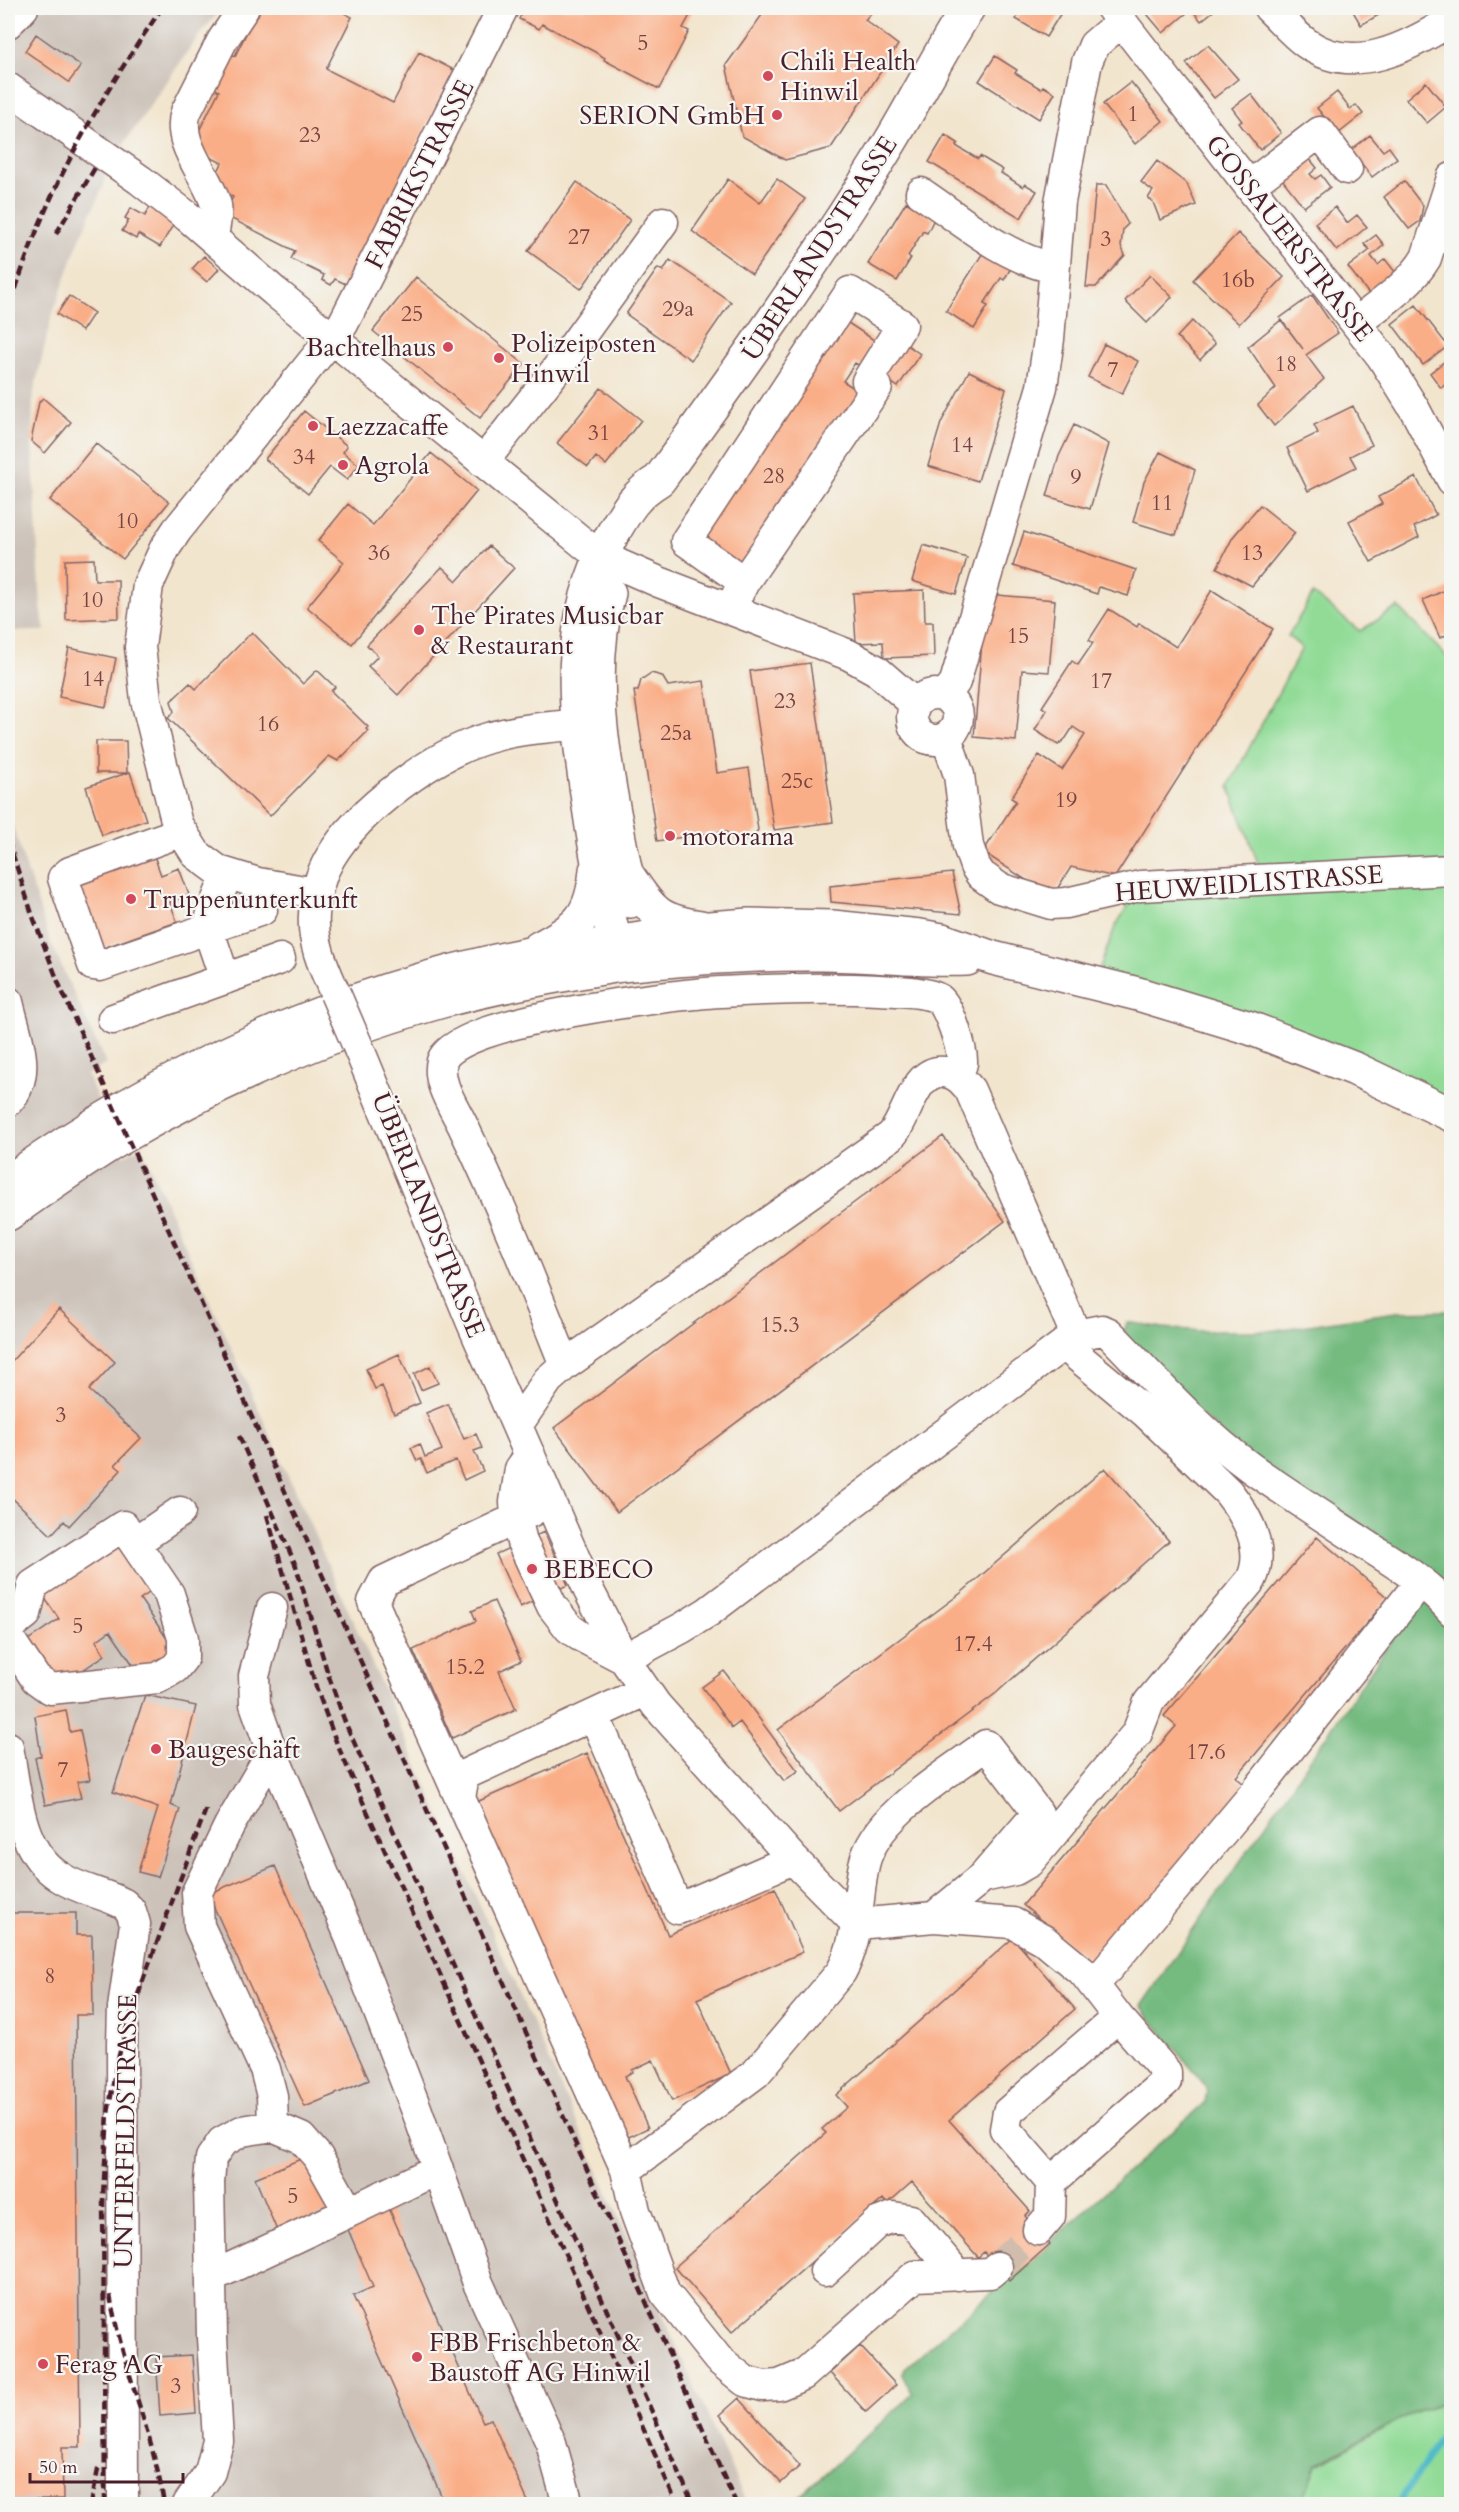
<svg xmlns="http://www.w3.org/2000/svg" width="1459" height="2512" font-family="Cardo,serif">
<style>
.industrial{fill:#ccc2b9}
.green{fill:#91db97;stroke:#6e7d61;stroke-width:1.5}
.forest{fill:#74bb80;stroke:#5f6d56;stroke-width:1.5}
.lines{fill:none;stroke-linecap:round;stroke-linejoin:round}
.stream{stroke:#4dbac8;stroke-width:6}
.building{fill:#faae87}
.minor-tunnel{stroke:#d0bdad;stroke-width:30;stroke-dasharray:30 15;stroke-linecap:butt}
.minor-casing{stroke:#856464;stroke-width:33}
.major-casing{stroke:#856464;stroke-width:36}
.highway-casing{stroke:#856464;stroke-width:36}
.minor{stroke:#fff;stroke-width:30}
.major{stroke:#fff;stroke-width:33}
.highway{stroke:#fff;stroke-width:33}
.rail{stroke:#4a1f2b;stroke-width:4.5;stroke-dasharray:9 4.5;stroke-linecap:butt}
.minor-bridge-casing{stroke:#856464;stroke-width:33;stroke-linecap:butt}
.minor-bridge{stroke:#fff;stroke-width:30}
.poi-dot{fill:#d1495b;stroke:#f6f6f2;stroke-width:2}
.labels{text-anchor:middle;stroke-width:4.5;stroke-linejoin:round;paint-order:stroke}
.number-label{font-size:22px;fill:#764342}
.poi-label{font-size:26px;fill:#4a1f2b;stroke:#f6f6f2;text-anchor:start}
.street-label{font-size:26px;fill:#4a1f2b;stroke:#f6f6f2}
</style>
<rect width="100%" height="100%" fill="#f6f6f2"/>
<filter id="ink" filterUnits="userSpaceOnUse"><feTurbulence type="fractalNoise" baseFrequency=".0167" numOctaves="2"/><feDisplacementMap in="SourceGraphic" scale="12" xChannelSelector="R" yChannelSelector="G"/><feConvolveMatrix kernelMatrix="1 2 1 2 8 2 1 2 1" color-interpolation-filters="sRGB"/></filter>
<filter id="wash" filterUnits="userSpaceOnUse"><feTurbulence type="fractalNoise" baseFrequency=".008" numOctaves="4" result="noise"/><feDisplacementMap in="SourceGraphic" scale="24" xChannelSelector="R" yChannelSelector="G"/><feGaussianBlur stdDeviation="1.35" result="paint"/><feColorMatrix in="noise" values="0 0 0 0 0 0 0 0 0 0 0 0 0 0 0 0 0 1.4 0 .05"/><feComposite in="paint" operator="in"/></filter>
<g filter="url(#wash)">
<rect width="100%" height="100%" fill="#f2e5ce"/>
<path class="industrial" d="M34,8H223L202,31L105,171L104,185L78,243L51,319L33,396L32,443L41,607L45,631H8V34Z
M8,812L50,941L106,1064L87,1075L124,1156L141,1146L747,2504H8Z"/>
<path class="green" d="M1313,594L1360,631L1398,607L1451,661V1115L1094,983L1115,927L1140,886L1264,879L1229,786L1302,648L1288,636Z
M1451,2401V2504H1301L1316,2465L1406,2416Z"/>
<path class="forest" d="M1451,1311V2401L1406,2416L1316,2464L1301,2504H791L913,2394L902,2375L905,2369L1007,2279L1009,2281L1050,2245L1049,2243L1205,2102L1207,2092L1204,2084L1141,2006L1409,1615L1430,1589L1300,1501L1120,1345L1127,1322L1163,1328L1202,1331H1269L1396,1312Z"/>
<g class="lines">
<path class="stream" d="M1398,2504L1444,2433L1452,2428"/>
</g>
<g id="blocks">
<path class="building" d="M259,8H334L352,17L326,69L393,103L419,52L454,70L348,285L335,279L331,285L322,280L324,275L291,259L295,251L224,215L233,197L211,186L222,163L191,147L219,91L210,86L227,52L235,56Z
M525,8H694L683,28L689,31L659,89L604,60L605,58L597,53L542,24L539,29L519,19Z
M767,8H875L865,20L898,45L831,148L785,160L742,136L726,65Z
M1023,8H1064L1046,37L1016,19Z
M1142,8H1185L1188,12L1163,33Z
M1198,8H1217L1201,21L1193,11Z
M1351,8H1391L1361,25Z
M36,34L81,66L69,82L25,51Z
M1208,45L1238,79L1214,98L1186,63Z
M995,56L1017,70L1015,73L1041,89L1043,86L1055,93L1039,119L979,81Z
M1131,82L1163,121L1135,144L1103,104Z
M1426,82L1446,107L1427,123L1406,99Z
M1337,92L1350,109L1356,105L1363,114L1338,134L1317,108Z
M1251,94L1281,133L1260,150L1239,123L1242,121L1232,108Z
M945,135L958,143L956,146L978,159L980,156L1003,170L1001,173L1023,187L1025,184L1037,191L1021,218L929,162Z
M1370,135L1383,151L1389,147L1397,158L1372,177L1351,150Z
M1305,153L1317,168L1310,174L1315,179L1321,175L1330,187L1304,207L1278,174Z
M1157,161L1187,184L1196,205L1160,220L1153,202L1148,198L1153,191L1141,182Z
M728,179L760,203L777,179L805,199L752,274L692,231Z
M1404,181L1423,206L1420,221L1409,229L1384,197Z
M577,182L630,220L581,289L528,251Z
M1096,185H1106L1128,224L1123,229L1121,246L1125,255L1096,287H1086Z
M906,202L934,219L927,233L923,231L908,256L911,258L897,281L868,264Z
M151,205L176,220L160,247L138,234L136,239L122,231L129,220L125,218L131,208L145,216Z
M1335,207L1347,223L1357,215L1367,227L1337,251L1315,223Z
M1238,233L1284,277L1239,324L1193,280Z
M1376,235L1384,245L1371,256L1378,265L1385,259L1396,273L1369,294L1348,267L1370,250L1364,244Z
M984,251L1011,268L1004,280L1001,278L984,304L988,306L974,329L946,311Z
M204,256L219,269L207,282L192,269Z
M670,260L731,302L691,360L626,314L658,268L663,271Z
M1150,275L1172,297L1147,323L1125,301Z
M416,277L524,364L480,418L373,331Z
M1312,295L1338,333L1306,355L1324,379L1274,426L1258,405L1276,388L1248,347L1281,320L1303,349L1280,318Z
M69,296L94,313L82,331L57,314Z
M1416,305L1448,346L1423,365L1392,324Z
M839,317L883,346L867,370L855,363L843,381L863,394L745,571L697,539Z
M1192,321L1215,344L1200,360L1177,337Z
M900,340L920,354L898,387L878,373Z
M1104,344L1138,361L1122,394L1088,377Z
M1445,361L1452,369V379L1441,388L1430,373Z
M969,371L1006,389L978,481L928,466L941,423Z
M601,388L641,420L606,465L596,457L588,467L557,443Z
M43,398L71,422L45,453L31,441L39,402Z
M1353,406L1372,445L1350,456L1356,467L1308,491L1287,448L1318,433L1314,425Z
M304,411L347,446L343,452L359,465L347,480L330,467L308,494L265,459Z
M1074,425L1109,444L1090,509L1047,496L1059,456Z
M96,443L169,502L123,559L50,500Z
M1160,452L1195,470L1176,535L1133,522L1144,482Z
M431,453L477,491L352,644L307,607L344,562L318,541L348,504L373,525Z
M1416,477L1436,515L1414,527L1419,537L1371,562L1349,521L1382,504L1378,497Z
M1260,505L1295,533L1252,586L1217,568L1233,537Z
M1024,532L1136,570L1128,596L1099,587L1097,594L1013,566Z
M923,545L967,558L956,594L912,581Z
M489,546L514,568L398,695L368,666L378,656L367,645L442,567L457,581Z
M94,559L95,580H118L119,618L66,620L65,560Z
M1452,587V632L1440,638L1423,600Z
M924,590L925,622H933L934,656L884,658L883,642L856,643L853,593Z
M1212,590L1273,629L1115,877L1071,867L1052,897L983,852L1016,801L1011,798L1039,755L1062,770L1085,735L1073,727L1066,738L1058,745L1035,730L1047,710L1042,707L1072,661L1078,665L1093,643L1089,640L1109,609L1137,627L1139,623L1176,647Z
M986,594L1055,600L1049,672L1022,670L1016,741L974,737Z
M252,632L303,684L317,670L335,687L331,691L368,727L366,729L368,731L338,761L329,756L270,816L168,718L174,712L171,701L190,683L196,689Z
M69,648L116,658L106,707L59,697Z
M810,663L833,822L774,830L750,671Z
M651,673L662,676L668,686L704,681L717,773L749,768L758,830L750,839L737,841L725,831L657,841L634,691H638L641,680Z
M96,741H126L127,773H96Z
M130,772L146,820L102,835L86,787Z
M153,853L161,875L179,868L189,895L170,902L177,922L100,949L76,881Z
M952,873L961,914L831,902L830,886Z
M943,1136L1005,1221L617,1512L554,1428Z
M59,1309L115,1362L89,1390L141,1438L115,1465L121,1470L69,1526L64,1521L51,1535L8,1494V1365Z
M399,1354L420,1403L394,1414L382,1386L375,1389L366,1369Z
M430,1366L438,1383L421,1390L414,1374Z
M448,1404L464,1439L476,1434L482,1448L474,1451L483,1471L464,1480L456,1460L427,1473L421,1459L417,1461L411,1448L420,1444L425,1457L442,1450L426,1413Z
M1105,1468L1169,1541L995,1694L839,1811L778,1730L961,1593Z
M544,1532L568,1585L520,1607L496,1554Z
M118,1534L155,1589L140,1599L178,1655L140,1675L110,1631L96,1641L105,1655L59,1686L28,1640L59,1619L38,1588Z
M1317,1537L1388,1598L1236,1777L1247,1787L1095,1966L1023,1905L1176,1726L1164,1716Z
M494,1601L521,1661L499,1671L516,1709L452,1738L413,1650L476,1621L472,1611Z
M724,1671L798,1771L784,1781L740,1722L732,1728L702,1687Z
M145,1695L196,1706L171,1805L180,1809L158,1877L138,1872L158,1808L113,1792Z
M66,1710L70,1732L80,1730L90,1780L77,1782L81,1798L45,1805L35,1758L41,1756L35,1716Z
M587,1753L668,1935L775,1888L803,1952L697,1999L731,2074L672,2101L653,2060L632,2070L633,2072L625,2076L648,2128L618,2142L470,1805Z
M275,1866L369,2080L305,2107L208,1894Z
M8,1913H76V1935H92L93,2015H76L80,2447H62L63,2499H8V2282H10Z
M1013,1938L1075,2009L949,2120L1030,2211L1025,2216L1050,2244L1009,2281L984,2252L978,2257L912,2182L887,2204L883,2199L732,2332L675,2267L826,2133L822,2129L847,2107L836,2095Z
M308,2156L331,2211L278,2233L255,2178Z
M388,2206L483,2422L491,2419L529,2504H445L353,2296L373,2287L346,2225Z
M860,2346L896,2385L866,2412L830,2373Z
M192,2355L196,2413L160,2416L156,2357Z
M739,2398L800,2466L781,2483L720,2415Z"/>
</g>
</g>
<g filter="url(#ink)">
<use href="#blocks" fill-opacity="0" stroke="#856464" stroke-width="1.5"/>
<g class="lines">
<path class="minor-tunnel" d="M997,2267L1038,2230"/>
<defs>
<path id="minor" d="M1111,8L1382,357L1415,410L1452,480
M1269,8C1281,19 1292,33 1306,43C1353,77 1409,47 1452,20
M8,23L23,8
M8,88L140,180L188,217L275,292L588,547L620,565L659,582L849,655L876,670L915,704
M1249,186L1320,132L1347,169
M921,193C963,221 1004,258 1054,268
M213,238C214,227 218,215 216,205C208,175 175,144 186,112L222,41L244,8
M1356,323C1380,304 1410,285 1426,258L1452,178
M483,462L556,370L663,222
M730,609L744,582L877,387L867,381L902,325L850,292L686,541L744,582
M912 717a23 23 0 1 1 46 0a23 23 0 1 1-46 0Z
M945,696L955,682L1042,387L1049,339L1060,202L1087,62L1094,45L1122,21
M946,737L959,775L968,846L975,866L981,875L999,888L1051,904L1066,903L1140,886L1452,870
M180,832L70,872L63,878L93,965L100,966L262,910
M316,893L258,883L219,871L196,854L177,824L146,700L140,647L148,585L165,548L177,530L343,324L503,8
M225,979L208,929L213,909L227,875
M335,993C324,968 312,943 314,915C315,895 320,875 330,858C359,809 434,754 488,738C525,727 564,726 601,723
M8,1002C15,1034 34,1073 8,1101
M113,1019L280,959
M359,1049L472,1323L589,1591L624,1659L682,1628L708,1612L1076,1335L1102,1330L1109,1333C1155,1380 1197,1429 1251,1468C1288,1494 1327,1519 1365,1544C1396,1564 1427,1582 1452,1611
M565,1365C533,1285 501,1204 463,1126C454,1107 436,1082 442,1061C454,1020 677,994 721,992C774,989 826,987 879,990C894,991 927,991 939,999C949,1006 963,1050 962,1063C961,1068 959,1072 957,1076
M518,1424L548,1380L565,1365L891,1136C908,1118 913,1069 944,1072C956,1073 963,1081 970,1090L1076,1335
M530,1455L520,1469L515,1502L516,1518L522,1542L552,1606L569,1628L580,1636L624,1659L656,1705L793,1859L857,1924L934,1917L1013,1923L1045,1941L1085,1974L1118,2017L1166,2072V2081L1051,2182L1050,2216L1038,2230
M136,1542L180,1512
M272,1608L254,1676L255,1704L272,1752L347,1929L417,2111L478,2283L551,2443L568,2504
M8,1628L26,1614L33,1585L123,1526L169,1594L183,1638V1658L175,1668L158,1678L50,1689L36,1679L8,1637
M645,1691L464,1775L460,1798L626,2170L635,2211L665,2293L718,2359L745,2381L763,2386L779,2385L803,2375L915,2276L990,2273L997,2267
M594,1715L678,1909L793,1859
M8,1747C16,1789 18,1852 60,1877C79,1890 104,1893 124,1904L131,1911L135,1924L123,2008L122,2044L123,2504
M272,1752L229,1826L197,1892L199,1926L265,2069L272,2096L273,2126
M460,1798L373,1602L384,1581L532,1511
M934,1917L983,1877L1015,1870L1029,1862L1137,1733L1149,1702L1251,1580C1266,1550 1247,1516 1228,1492L1146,1413L1064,1345
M1094,1985L1259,1788L1421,1581
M626,2170L756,2073L841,1972C860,1938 856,1902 864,1865C875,1815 946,1775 986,1745L1038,1813L983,1877
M1051,2182L1005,2129L1008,2112L1118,2017
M349,2212L438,2169
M825,2271L877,2223L893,2217L911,2220L958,2275
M188,2504L210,2472L218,2441L212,2337L209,2182L211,2158L222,2142L242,2131L273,2126L301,2138L318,2157L349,2212L211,2277"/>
<path id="major" d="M609,593C587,669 603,757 618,833C622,856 628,878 630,901
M539,948C578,928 592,916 596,870
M621,965C606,911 596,856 588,800C574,705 563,623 612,535C626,511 635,494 659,480C736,374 812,268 881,157C912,108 937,56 968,8
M8,1182C160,1073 340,991 524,955C558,948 594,948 628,941
M8,1214C45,1188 82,1161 121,1138C220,1080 331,1032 442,1001C501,985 561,975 621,965"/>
<path id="highway" d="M626,873C652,910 654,920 701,927
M628,941L709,928L749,925L832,927L920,936L942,940L993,958L1138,994L1250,1028L1355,1069L1452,1115
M621,965C687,959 754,953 821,954C870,954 918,961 967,959"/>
</defs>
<use href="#minor" class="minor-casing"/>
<use href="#major" class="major-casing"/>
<use href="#highway" class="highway-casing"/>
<use href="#minor" class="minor"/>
<use href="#major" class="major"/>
<use href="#highway" class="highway"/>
<path class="rail" d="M56,234L96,166
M8,315C39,203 96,103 162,8
M8,840L33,917L59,984L736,2504
M239,1436L296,1566L328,1674L345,1722L693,2504
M267,1515L316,1687L337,1744L677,2504
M110,2295C122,2366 153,2433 164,2504
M91,2504L99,2465
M105,2504L103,2195L108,2114L116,2066L129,2019L206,1809"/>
<defs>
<path id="minor-bridge" d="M335,993L359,1049"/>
</defs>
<use href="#minor-bridge" class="minor-bridge-casing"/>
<use href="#minor-bridge" class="minor-bridge"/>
</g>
</g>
<g class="poi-dot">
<circle cx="768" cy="76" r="6"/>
<circle cx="777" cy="115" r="6"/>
<circle cx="448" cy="347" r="6"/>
<circle cx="499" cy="358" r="6"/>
<circle cx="313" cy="426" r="6"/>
<circle cx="343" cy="465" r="6"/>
<circle cx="419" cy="630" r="6"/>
<circle cx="670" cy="836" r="6"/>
<circle cx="131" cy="899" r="6"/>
<circle cx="532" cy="1569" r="6"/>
<circle cx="156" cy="1749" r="6"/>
<circle cx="417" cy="2357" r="6"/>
<circle cx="43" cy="2364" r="6"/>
</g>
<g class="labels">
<g class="number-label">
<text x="643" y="50">5</text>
<text x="1133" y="121">1</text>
<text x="310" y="142">23</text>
<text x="579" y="244">27</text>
<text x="1106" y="246">3</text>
<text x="1238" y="287">16b</text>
<text x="678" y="316">29a</text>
<text x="412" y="321">25</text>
<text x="1286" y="371">18</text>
<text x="1113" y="377">7</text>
<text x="599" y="440">31</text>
<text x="962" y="452">14</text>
<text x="304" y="464">34</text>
<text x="774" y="483">28</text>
<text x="1076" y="484">9</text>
<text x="1162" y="510">11</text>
<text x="127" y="528">10</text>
<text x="379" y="560">36</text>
<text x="1252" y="560">13</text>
<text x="92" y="607">10</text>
<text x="1018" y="643">15</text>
<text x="93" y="686">14</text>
<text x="1101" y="688">17</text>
<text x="785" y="708">23</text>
<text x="268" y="731">16</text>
<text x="676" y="740">25a</text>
<text x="797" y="788">25c</text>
<text x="1066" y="807">19</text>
<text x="780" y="1332">15.3</text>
<text x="61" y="1422">3</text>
<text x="78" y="1633">5</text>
<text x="973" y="1651">17.4</text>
<text x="465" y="1674">15.2</text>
<text x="1206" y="1759">17.6</text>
<text x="63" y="1777">7</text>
<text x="50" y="1983">8</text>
<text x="293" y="2203">5</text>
<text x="176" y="2393">3</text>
</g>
<g class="poi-label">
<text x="780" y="70">Chili Health<tspan x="780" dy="30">Hinwil</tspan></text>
<text x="765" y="124" text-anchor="end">SERION GmbH</text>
<text x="511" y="352">Polizeiposten<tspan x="511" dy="30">Hinwil</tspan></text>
<text x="436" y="356" text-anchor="end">Bachtelhaus</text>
<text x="325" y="435">Laezzacaffe</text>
<text x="355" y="474">Agrola</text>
<text x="431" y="624">The Pirates Musicbar<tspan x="431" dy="30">&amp; Restaurant</tspan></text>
<text x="682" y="845">motorama</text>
<text x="143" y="908">Truppenunterkunft</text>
<text x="544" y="1578">BEBECO</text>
<text x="168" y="1758">Baugeschäft</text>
<text x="429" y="2351">FBB Frischbeton &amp;<tspan x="429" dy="30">Baustoff AG Hinwil</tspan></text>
<text x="55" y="2373">Ferag AG</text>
</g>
<g class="street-label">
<text transform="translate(419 174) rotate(-63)" y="9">FABRIKSTRASSE</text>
<text transform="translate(1290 238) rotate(52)" y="9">GOSSAUERSTRASSE</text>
<text transform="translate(819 248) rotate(-57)" y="9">ÜBERLANDSTRASSE</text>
<text transform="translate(1249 883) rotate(-4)" y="9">HEUWEIDLISTRASSE</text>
<text transform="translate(429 1215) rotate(68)" y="9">ÜBERLANDSTRASSE</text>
<text transform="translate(125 2131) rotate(-89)" y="9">UNTERFELDSTRASSE</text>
</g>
</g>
<rect width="1459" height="2512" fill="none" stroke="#f6f6f2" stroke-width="30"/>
<path d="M30 2473v9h153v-9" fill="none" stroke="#4a1f2b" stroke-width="3"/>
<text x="39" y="2473" font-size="18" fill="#4a1f2b" stroke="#f6f6f2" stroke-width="4.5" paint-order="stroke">50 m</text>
</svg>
